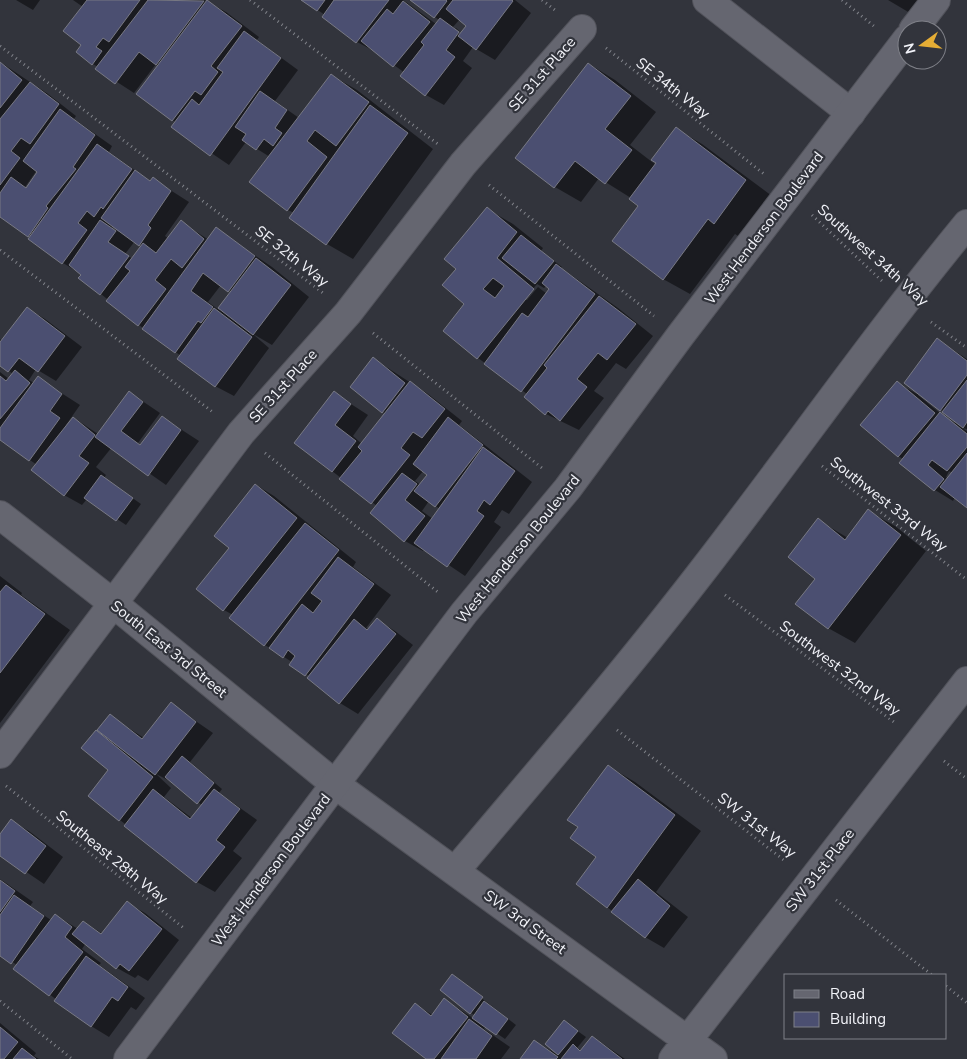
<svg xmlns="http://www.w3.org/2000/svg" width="967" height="1059" font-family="'Nunito Sans',sans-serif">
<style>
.shadow{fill:#0007;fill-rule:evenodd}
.building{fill:#4b4f71;stroke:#787984;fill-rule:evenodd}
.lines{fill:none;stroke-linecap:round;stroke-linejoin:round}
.minor-casing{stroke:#52535b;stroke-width:30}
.tertiary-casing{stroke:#52535b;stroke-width:30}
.path{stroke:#82848b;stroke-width:3;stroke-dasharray:1 4;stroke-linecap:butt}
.minor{stroke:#656670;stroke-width:28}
.tertiary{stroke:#656670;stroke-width:28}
.labels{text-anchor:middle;stroke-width:4.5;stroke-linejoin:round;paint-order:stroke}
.street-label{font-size:15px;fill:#f2f3f9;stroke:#32343c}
</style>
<rect width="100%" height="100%" fill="#32343c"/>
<path class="shadow" d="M16,0H40L33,10Z
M73,0H204L226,12L259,37L257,40L298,70L275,101L299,118L331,75L357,90L433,149L353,259L327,244L291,217L294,213L288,210L270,157L246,142L229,165L173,127L176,122L172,120L159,66L156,64L134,93L97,69L98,67L93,64L83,44V7Z
M303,0H403L436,24L439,20L412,0H515L531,13L495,60L473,47L463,61L472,68L444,105L426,95L402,76L405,73L376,52L357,42L323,17L325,15ZM460,19L468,25L462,33L453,27ZM456,28L464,35L463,37L456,31Z
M888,0H928L915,16Z
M0,62L48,94L76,116L74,119L112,146L109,152L147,179L151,181L153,179L189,202L165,236L169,239L181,222L209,240L216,229L272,267L309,297L272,345L253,334L269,348L234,396L215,386L181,356L139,325L101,294L83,275L63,263L0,215ZM37,170L39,172L27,188L25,187ZM113,226L120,230L119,232L112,228ZM135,241L142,246L133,259L125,254ZM221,285L232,292L219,310L208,302Z
M589,64L615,80L656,112L630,145L656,165L676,129L702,144L772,196L741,238L735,234L690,294L663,279L640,206L631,198L599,178L581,202L555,187Z
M487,209L513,224L543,248L541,251L562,267L561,268L618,308L653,336L626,369L616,363L594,391L604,398L579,430L546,414L527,394L478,358L458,269ZM537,284L544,288L547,285L551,288L547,294L538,287L527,300H524Z
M27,308L45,319L82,347L56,381L36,369L29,380L34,383L38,378L80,405L66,425L68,426L74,418L98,434L129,392L160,413L138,443L142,446L162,417L199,441L166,485L112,447L96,467L106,475L104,478L141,504L126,525L87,499L82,505L64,495L37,465L0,439V372L9,379L13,374L0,364V339L2,341Z
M938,340L967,359V429L962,428L967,431V507L955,497L953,501L935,490L901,463L903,459L898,456L897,383L919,395ZM920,394L956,421L955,423L941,414L918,395ZM949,471L953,473L948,479L946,477Z
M374,359L428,394L462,421L459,425L532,482L509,514L502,510L494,522L501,527L465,576L425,549L423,551L405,541L377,506L332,471L334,393L368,415L353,436L362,444L386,414L383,412ZM424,470L429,475L421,485L415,481ZM429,501L440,509L433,519L422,511Z
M256,485L274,496L356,562L353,567L391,595L366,628L369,629L377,620L395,631L413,645L358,714L340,703L292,662L265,645L233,615L224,610L230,548Z
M868,511L895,526L926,551L855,643L828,628L817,578L818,520L848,538Z
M0,576L22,593L21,595L70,630L0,723Z
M171,704L213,733L190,762L222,789L219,793L257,820L233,851L242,858L215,892L197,882L120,820L110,770L96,732L107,738L110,716L144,738ZM156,774L174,783L203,806L193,819L164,797L171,788Z
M608,766L635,782L701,831L656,892L688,917L664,948L645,937L578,884L598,857L580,827Z
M11,821L29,831L63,857L44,884L0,854V836Z
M0,879L33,902L30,906L51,920L55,915L78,929L84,922L103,934L127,903L145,913L179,940L148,981L138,975L135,978L117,968L86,943L82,949L101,963L99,965L145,998L136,1010L131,1007L109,1037L91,1026L15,968L17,965L0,954Z
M452,975L516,1025L505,1039L486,1026L484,1029L510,1047L501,1059H428L415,1005L433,1015L445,1000L473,1018L475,1015L471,1013Z
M565,1022L586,1037L577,1048L582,1051L593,1037L625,1059H521L534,1041L555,1053Z
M0,1023L36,1053L34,1056L39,1059H0Z"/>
<path class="building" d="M87,0H140L109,42L103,38L96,47L102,51L92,65L76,52L81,45L63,31Z
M148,0L204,1L156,65L139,52L115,84L95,69Z
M207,0L242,26L211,66L218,72L201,95L195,91L172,121L136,94Z
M301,0H325L317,11Z
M334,0H389L356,43L322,17Z
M410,0H446L447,1L434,18Z
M453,0H512L513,1L476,50L458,36L466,26L446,9Z
M403,1L430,22L393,67L361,41L387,9L393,14Z
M440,18L459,32L446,50L455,57L425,96L400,76L424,45L421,42Z
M244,31L281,58L210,156L171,127L192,99L199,105L223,72L217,68Z
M0,62L22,80L0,108Z
M588,63L631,96L605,129L632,150L605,184L575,161L554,188L515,158Z
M331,74L369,102L336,146L315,130L307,141L327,157L287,211L249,182Z
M30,82L59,104L30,144L21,138L11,151L20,158L0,185V119Z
M260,91L287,110L275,128L282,133L273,146L264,139L256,150L242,140L246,134L235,127Z
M370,105L408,133L326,245L289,218Z
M60,109L95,135L73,167L76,169L46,206L48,208L28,237L0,217V193L11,177L26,188L37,172L23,161Z
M676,127L746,180L714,224L708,219L663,280L612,241L638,206L629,199L656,163L651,160Z
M97,144L132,169L103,209L101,207L94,217L87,211L78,223L87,230L62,264L28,239Z
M135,170L150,181L153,177L171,191L148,225L151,228L139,246L101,218Z
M487,207L517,232L497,258L534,289L477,359L443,331L464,304L442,285L456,269L444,259ZM493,278L504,286L495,298L483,289Z
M100,220L116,231L108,242L129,256L100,295L78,278L81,275L69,265Z
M181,220L204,239L182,268L171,259L155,280L166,289L138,326L106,301L130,271L125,267L143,243L156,253Z
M216,227L255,256L228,292L203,273L191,291L213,307L201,323L198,321L175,353L142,329Z
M521,235L554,261L535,284L502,258Z
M256,258L291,285L253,335L218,308Z
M556,264L595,294L521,392L484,364L522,313L528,317L549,289L542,283Z
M599,296L636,324L607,360L598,353L577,379L587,387L560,421L548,411L545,415L524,397L547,368L544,365Z
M27,307L65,336L38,372L19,358L8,372L0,366V342Z
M214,308L252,337L215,387L177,359Z
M937,338L967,361V375L940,411L904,383Z
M373,357L405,383L382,413L350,387Z
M15,370L30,383L0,419V376L6,381Z
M38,376L62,394L50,411L60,418L29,461L0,440V428Z
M967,380V422L963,428L942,412Z
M410,381L445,409L422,438L413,432L401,448L410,455L371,504L339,479L362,451L358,447Z
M897,381L935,413L898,457L860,425Z
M129,391L143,402L121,431L140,445L162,416L181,430L148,476L95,437Z
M334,391L351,404L335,425L356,441L332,472L294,443Z
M940,412L967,434V447L947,471L932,460L928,465L944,479L934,491L899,463Z
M73,417L95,435L79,456L89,463L64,496L31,470Z
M448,417L483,445L435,507L414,491L427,475L413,464Z
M483,447L515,471L490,505L484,500L477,511L484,516L447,567L414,543Z
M967,453V508L940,487Z
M402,473L417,484L405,500L425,516L404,542L370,513Z
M101,475L133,498L116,521L84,498Z
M255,484L297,518L223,611L196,589L229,548L214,536Z
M868,509L901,535L828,629L795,604L815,579L788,557L818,518L845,540Z
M305,523L339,550L264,646L229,618Z
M338,557L374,584L305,676L289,665L295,656L288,650L283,658L269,648L302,604L313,613L322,601L311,593Z
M6,585L45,614L0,673V592Z
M377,618L396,634L339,704L307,678L354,619L367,630Z
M171,702L196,722L155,775L97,730L110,714L142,739Z
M96,730L153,777L119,821L88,796L108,770L81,748Z
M182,756L214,783L197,804L165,777Z
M608,765L675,815L607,908L576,884L596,857L570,838L578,827L567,820Z
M153,789L190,819L214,789L240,809L216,840L225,847L196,883L124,826Z
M11,819L46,846L25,874L0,856V834Z
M638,879L670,906L645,938L611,912Z
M0,880L15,891L0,912Z
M14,895L44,916L11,964L0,956V915Z
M127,901L162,929L129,971L120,964L116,969L72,934L83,921L101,934Z
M55,914L72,927L65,937L83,952L49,996L13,969Z
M86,956L128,987L118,1001L112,997L91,1027L54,1001Z
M452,974L483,997L470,1014L440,990Z
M444,998L468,1017L434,1059H426L392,1033L415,1003L431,1016Z
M484,1001L508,1019L496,1035L472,1018Z
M469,1019L492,1036L476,1059H441Z
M564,1020L578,1031L558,1055L545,1044Z
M0,1027L18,1042L4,1059H0Z
M592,1036L622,1059H561L573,1044L580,1051Z
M534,1040L558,1057L556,1059H520Z
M22,1048L36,1059H13Z"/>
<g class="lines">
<defs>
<path id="minor" d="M707,0L851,113
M0,515L114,604L336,785L713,1059
M0,754L241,433L348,313L463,164L582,29
M455,871C538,773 622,675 700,574C790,458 874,337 967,224
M673,1059L967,681"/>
<path id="tertiary" d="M913,30L936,0
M128,1059L464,613L568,488L680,336L907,39"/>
</defs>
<use href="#minor" class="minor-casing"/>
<use href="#tertiary" class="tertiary-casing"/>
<path class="path" d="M250,0L439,145
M542,0L555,10
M842,0L875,27
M0,46L323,293
M606,48L764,174
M489,185L654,316
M812,215L882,281
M0,250L214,413
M931,322L967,348
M373,333L542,468
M265,453L439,593
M822,466L967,580
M725,595L894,722
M617,730L785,861
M944,761L967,779
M6,786L185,929
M836,900L932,975
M946,986L967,1003
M0,1001L72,1059"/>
<use href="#minor" class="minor"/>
<use href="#tertiary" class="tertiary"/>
</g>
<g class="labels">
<g class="street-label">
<text transform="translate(542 74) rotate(-49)" y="5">SE 31st Place</text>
<text transform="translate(673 88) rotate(38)" y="5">SE 34th Way</text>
<text transform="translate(764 228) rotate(-53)" y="5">West Henderson Boulevard</text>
<text transform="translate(873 255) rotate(42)" y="5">Southwest 34th Way</text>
<text transform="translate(292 256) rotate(38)" y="5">SE 32th Way</text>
<text transform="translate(283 386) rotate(-48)" y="5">SE 31st Place</text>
<text transform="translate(889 504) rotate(38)" y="5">Southwest 33rd Way</text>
<text transform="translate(518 549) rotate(-51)" y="5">West Henderson Boulevard</text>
<text transform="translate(169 649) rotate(39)" y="5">South East 3rd Street</text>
<text transform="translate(840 668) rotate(37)" y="5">Southwest 32nd Way</text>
<text transform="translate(757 825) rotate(38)" y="5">SW 31st Way</text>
<text transform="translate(112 857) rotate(39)" y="5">Southeast 28th Way</text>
<text transform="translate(271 870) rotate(-53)" y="5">West Henderson Boulevard</text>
<text transform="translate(820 870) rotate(-52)" y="5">SW 31st Place</text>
<text transform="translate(525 922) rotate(36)" y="5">SW 3rd Street</text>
</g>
</g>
<rect x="784" y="974" width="162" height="65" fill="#32343c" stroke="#7f8088"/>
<rect x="794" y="990" width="25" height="8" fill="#656670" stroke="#7f8088"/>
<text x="830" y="999" font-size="15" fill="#f2f3f9">Road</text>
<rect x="794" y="1012" width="25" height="15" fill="#4b4f71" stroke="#7f8088"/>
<text x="830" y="1024" font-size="15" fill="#f2f3f9">Building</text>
<g transform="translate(922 45) rotate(255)"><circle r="24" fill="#32343c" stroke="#7f8088"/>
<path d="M0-4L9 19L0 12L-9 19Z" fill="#e5ad35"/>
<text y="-8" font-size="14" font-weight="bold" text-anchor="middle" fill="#f2f3f9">N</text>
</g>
</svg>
